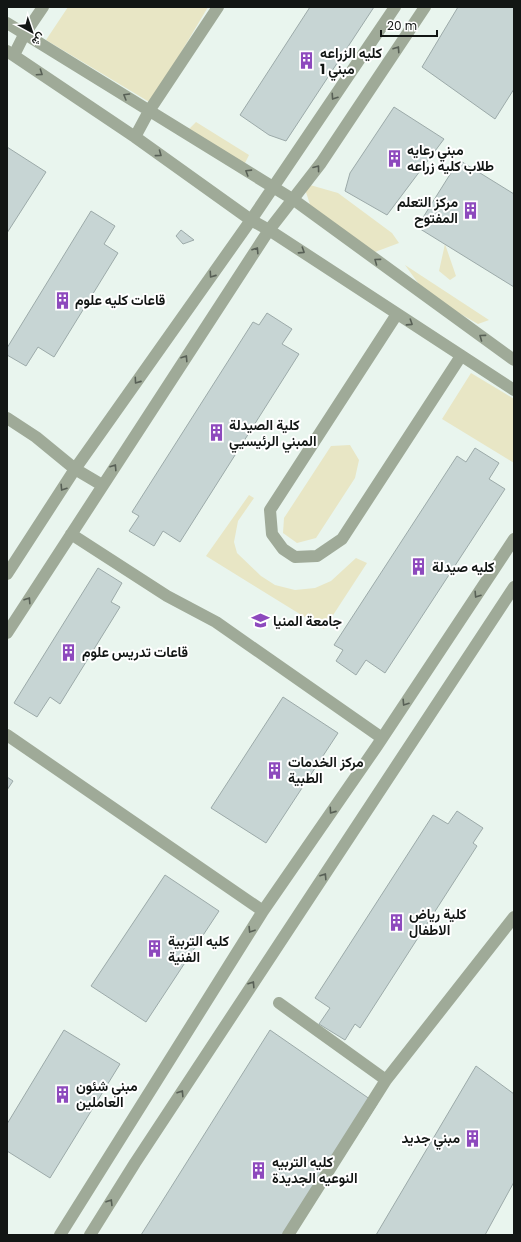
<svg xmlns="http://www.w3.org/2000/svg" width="521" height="1242" font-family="Poppins,Vazirmatn,sans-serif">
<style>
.green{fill:#e8e6c5}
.building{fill:#c7d5d4;stroke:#9caaa9}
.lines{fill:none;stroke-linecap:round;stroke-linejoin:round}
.minor{stroke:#9faa98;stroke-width:12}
.oneway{stroke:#586056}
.labels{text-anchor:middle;stroke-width:4;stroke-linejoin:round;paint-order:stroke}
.poi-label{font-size:14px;font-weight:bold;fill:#121614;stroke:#fff;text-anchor:start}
</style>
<rect width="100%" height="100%" fill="#e9f5ee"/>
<path class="green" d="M68,7H208L151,103L46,40Z
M196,122L249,155L242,169L189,129Z
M303,183L338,193L392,233L399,243L367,255L315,220Z
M445,244L456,276L450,280L439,271Z
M405,265L489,320L478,324L426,294Z
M471,373L514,399V463L442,419Z
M350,445L359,460L355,478L316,538L297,543L283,533L284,518L331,446Z
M249,495L254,498L238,521L234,542L237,553L261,576L275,585L295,590L315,588L331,581L356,558L367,563L324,629L206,556Z"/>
<path class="building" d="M310,7H374L286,141L269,135L240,115Z
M458,7H514V89L495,119L422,67Z
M394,107L444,139L387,215L345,191L350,173Z
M7,147L46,172L7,233Z
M459,160L514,194V287L417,227Z
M91,211L115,226L104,244L118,253L54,357L38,347L26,366L7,355V348Z
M181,230L194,240L183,244L176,236Z
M267,313L292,329L282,344L299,354L180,542L163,531L154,546L129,531L139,516L132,512L253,322L259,325Z
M475,448L499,463L489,479L505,489L385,673L366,660L356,675L336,661L343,650L334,645L457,456L466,462Z
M98,568L122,583L111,602L120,607L60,704L50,697L37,717L14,703Z
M283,697L338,733L266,843L211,808Z
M7,777L13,781L7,790Z
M457,811L483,828L473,843L477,846L360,1028L355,1024L345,1040L319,1024L330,1008L315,998L433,815L448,824Z
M165,875L219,911L146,1022L91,986Z
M64,1030L120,1064L50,1178L7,1151V1124Z
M270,1030L377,1104L293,1235H141Z
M476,1066L514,1094V1182L485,1235H376Z"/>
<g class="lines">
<path class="minor" d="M7,23L294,200L514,360
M7,51L135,137L251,220L269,230L514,390
M14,55L24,35L43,7
M135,137L149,111L218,7
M397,314L270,510L272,534L283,549L295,557L317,556L342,539L461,356
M7,418L36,437L75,469L102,485
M71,534L167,596L216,622L382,738
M7,574L75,469L251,220L395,7
M7,633L269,230L321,163L425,7
M7,735L263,911
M279,1003L386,1080
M60,1235L263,911L377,746L514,539
M90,1235L135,1163L514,587
M288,1235L386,1080L514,917"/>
</g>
<defs><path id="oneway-chevron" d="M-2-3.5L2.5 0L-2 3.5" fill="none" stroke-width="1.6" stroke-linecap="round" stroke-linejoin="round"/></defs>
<g class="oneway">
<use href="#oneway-chevron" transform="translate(397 49) rotate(-56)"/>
<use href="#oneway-chevron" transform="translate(40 73) rotate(34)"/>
<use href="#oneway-chevron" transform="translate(126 96) rotate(-149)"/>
<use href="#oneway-chevron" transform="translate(334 97) rotate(124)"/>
<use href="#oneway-chevron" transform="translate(159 154) rotate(36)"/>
<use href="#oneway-chevron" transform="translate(317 168) rotate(-53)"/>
<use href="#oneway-chevron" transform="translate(248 172) rotate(-148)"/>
<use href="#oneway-chevron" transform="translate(256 250) rotate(-57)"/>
<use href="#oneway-chevron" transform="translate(302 251) rotate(33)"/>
<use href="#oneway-chevron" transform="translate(377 261) rotate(-144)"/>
<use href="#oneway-chevron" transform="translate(212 275) rotate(125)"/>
<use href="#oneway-chevron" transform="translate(410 323) rotate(33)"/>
<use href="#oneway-chevron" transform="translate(482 337) rotate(-144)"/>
<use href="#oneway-chevron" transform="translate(185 358) rotate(-57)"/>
<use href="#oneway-chevron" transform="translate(137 381) rotate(125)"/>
<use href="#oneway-chevron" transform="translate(114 467) rotate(-57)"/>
<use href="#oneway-chevron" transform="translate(63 488) rotate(123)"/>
<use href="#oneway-chevron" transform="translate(477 595) rotate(123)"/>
<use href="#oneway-chevron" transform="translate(28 600) rotate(-57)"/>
<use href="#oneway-chevron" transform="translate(405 703) rotate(123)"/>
<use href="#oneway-chevron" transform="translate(332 811) rotate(125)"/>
<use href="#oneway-chevron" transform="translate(324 876) rotate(-57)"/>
<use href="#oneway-chevron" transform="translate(251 930) rotate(122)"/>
<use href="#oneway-chevron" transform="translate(252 984) rotate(-57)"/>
<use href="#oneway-chevron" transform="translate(181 1093) rotate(-57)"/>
<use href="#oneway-chevron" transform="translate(110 1202) rotate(-58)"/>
</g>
<defs>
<symbol id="building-bare" viewBox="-9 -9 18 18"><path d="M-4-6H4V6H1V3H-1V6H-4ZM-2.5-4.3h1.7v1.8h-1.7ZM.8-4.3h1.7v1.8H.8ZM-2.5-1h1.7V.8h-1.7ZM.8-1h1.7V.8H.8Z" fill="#8d49bd" stroke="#fff" stroke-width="2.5" paint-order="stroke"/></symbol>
<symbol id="university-bare" viewBox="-9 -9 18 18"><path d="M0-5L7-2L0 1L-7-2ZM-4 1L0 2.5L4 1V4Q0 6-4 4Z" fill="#8d49bd" stroke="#fff" stroke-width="2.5" paint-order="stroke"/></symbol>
</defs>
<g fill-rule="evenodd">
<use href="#building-bare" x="294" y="48" width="25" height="25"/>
<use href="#building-bare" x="382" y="146" width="25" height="25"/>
<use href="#building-bare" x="458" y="198" width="25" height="25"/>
<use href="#building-bare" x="50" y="288" width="25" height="25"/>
<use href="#building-bare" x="204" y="420" width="25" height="25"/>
<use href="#building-bare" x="406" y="554" width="25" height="25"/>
<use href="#university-bare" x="248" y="608" width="25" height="25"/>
<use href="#building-bare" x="56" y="640" width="25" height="25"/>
<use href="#building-bare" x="262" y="758" width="25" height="25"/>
<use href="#building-bare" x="384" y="910" width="25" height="25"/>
<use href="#building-bare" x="142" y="936" width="25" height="25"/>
<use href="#building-bare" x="50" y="1082" width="25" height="25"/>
<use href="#building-bare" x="460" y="1126" width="25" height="25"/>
<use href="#building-bare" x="246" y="1158" width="25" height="25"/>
</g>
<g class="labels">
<g class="poi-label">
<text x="320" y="58">كليه الزراعه<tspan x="320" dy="16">مبني 1</tspan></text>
<text x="407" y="155">مبني رعايه<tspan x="407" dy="16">طلاب كليه زراعه</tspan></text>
<text x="458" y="207" text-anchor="end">مركز التعلم<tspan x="458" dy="16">المفتوح</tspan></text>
<text x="75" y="305">قاعات كليه علوم</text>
<text x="229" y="430">كلية الصيدلة<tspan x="229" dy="16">المبني الرئيسيي</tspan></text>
<text x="432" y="572">كليه صيدلة</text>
<text x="273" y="626">جامعة المنيا</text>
<text x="82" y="657">قاعات تدريس علوم</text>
<text x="288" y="767">مركز الخدمات<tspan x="288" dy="16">الطبية</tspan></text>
<text x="409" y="919">كلية رياض<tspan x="409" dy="16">الاطفال</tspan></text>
<text x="168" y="946">كليه التربية<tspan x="168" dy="16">الفنية</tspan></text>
<text x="76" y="1091">مبني شئون<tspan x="76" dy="16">العاملين</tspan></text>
<text x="460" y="1143" text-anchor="end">مبني جديد</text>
<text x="272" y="1167">كليه التربيه<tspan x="272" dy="16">النوعيه الجديدة</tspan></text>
</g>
</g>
<rect width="521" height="1242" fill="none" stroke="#121614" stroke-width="16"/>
<g transform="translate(32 32) rotate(140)" stroke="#ffffff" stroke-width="3" paint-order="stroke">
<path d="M0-3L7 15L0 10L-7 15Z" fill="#121614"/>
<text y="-6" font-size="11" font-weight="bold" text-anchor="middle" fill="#121614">ش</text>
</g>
<path d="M381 30v6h56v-6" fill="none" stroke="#121614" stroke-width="2"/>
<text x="387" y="30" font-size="12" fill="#121614" stroke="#ffffff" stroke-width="3" paint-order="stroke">20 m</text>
</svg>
